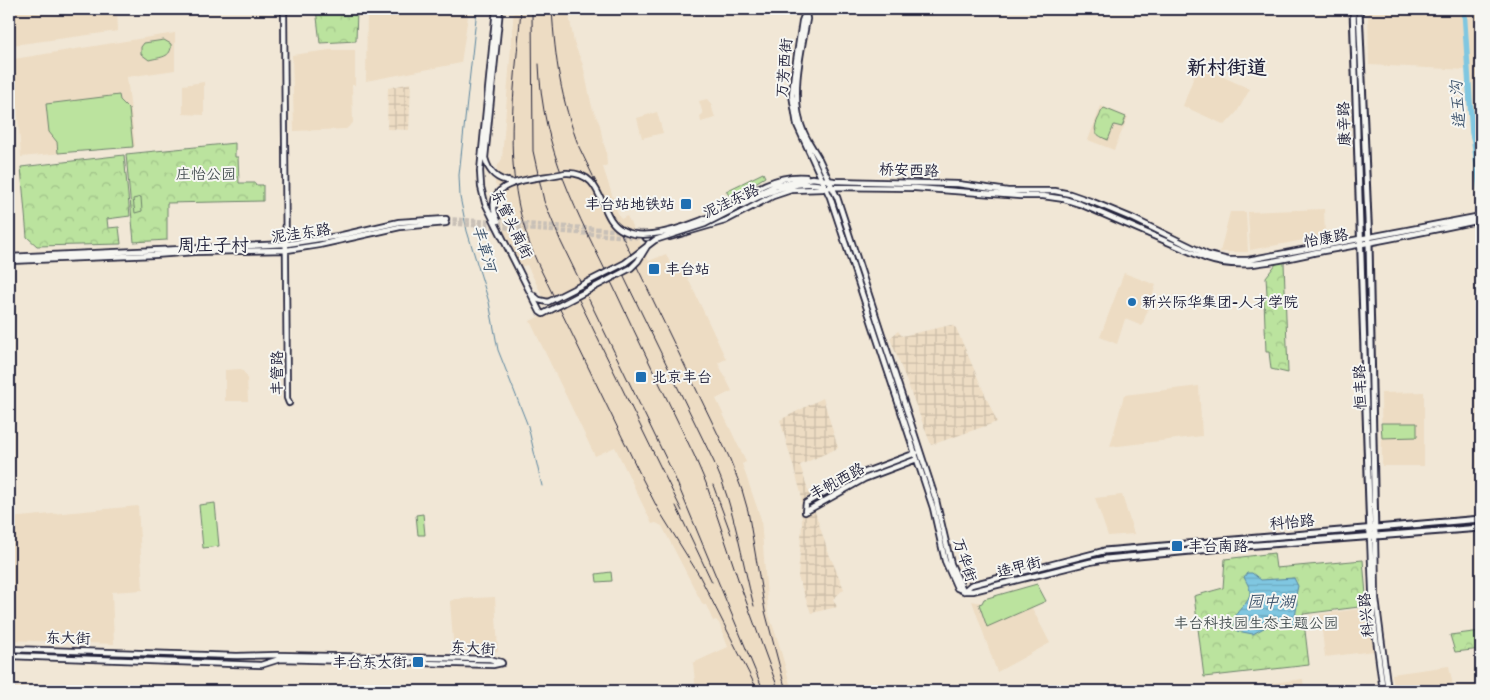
<svg xmlns="http://www.w3.org/2000/svg" width="1490" height="700" font-family="Itim,'LXGW WenKai TC',sans-serif">
<style>
.built{fill:#eddcc3}
.industrial{fill:url(#industrial-grid)}
.forest{fill:url(#forest-crowns);stroke:#6e826c}
.garden{fill:#bbe39e;stroke:#6e826c}
.water{fill:url(#water-rules);stroke:#5a859f}
.lines{fill:none;stroke-linecap:round;stroke-linejoin:round}
.stream{stroke:#5a859f;stroke-width:1}
.river{stroke:#80c7e1;stroke-width:5.5}
.secondary-tunnel{stroke:#c8c0b7;stroke-width:4.5;stroke-dasharray:4.5 2;stroke-linecap:butt}
.secondary-casing{stroke:#22223b;stroke-width:8}
.primary-casing{stroke:#22223b;stroke-width:9}
.secondary{stroke:#f6f6f2;stroke-width:4.5}
.primary{stroke:#f6f6f2;stroke-width:5}
.rail{stroke:#22223b;stroke-width:1}
.secondary-bridge-casing{stroke:#22223b;stroke-width:8;stroke-linecap:butt}
.secondary-bridge{stroke:#f6f6f2;stroke-width:4.5}
.poi-dot{fill:#1f6fb2;stroke:#f6f6f2;stroke-width:2}
.labels{text-anchor:middle;stroke-width:4;stroke-linejoin:round;paint-order:stroke}
.street-label{font-size:15px;fill:#22223b;stroke:#f6f6f2}
.park-label{font-size:15px;fill:#485254;stroke:#f6f6f2}
.poi-label{font-size:15px;fill:#22223b;stroke:#f6f6f2;text-anchor:start}
.water-label{font-size:16px;font-style:italic;fill:#3e546d;stroke:#f6f6f2}
.quarter-label{font-size:18px;fill:#22223b;stroke:#f6f6f2}
.district-label{font-size:20px;font-weight:bold;fill:#22223b;stroke:#f6f6f2}
</style>
<defs>
<pattern id="industrial-grid" width="8" height="8" patternUnits="userSpaceOnUse" patternTransform="scale(1.25)"><rect width="8" height="8" fill="#eddcc3"/><path d="M0 4h8M4 0v8" fill="none" stroke="#cbbca8"/></pattern>
<pattern id="forest-crowns" width="20" height="18" patternUnits="userSpaceOnUse" patternTransform="scale(1.25)"><rect width="20" height="18" fill="#bbe39e"/><path d="M2 6a3 3 0 1 1 6 0M12 15a3 3 0 1 1 6 0" fill="none" stroke="#a0c289"/></pattern>
<pattern id="water-rules" width="6" height="5" patternUnits="userSpaceOnUse" patternTransform="scale(1.25)"><rect width="6" height="5" fill="#80c7e1"/><path d="M0 2.5h6" fill="none" stroke="#6eabc2"/></pattern>
</defs>
<rect width="100%" height="100%" fill="#f1e7d6"/>
<filter id="ink" filterUnits="userSpaceOnUse"><feTurbulence type="fractalNoise" baseFrequency=".02" numOctaves="2"/><feDisplacementMap in="SourceGraphic" scale="10" xChannelSelector="R" yChannelSelector="G"/><feConvolveMatrix kernelMatrix="1 2 1 2 8 2 1 2 1" color-interpolation-filters="sRGB"/></filter>
<g filter="url(#ink)">
<path class="built" d="M10,9H117L118,31L13,45Z
M367,9H469L461,63L366,81Z
M514,9H568L574,43L583,65L592,107L600,125L603,142L606,150L607,165L603,167L615,204L614,205L621,219L627,216L649,261L666,254L674,271L683,268L726,359L718,363L732,391L716,399L746,462L742,464L761,519L768,612L778,641L792,691H696L693,663L728,647L719,623L716,620L713,621L706,605H703L662,526L656,523L652,524L615,447L595,456L530,321L550,311L527,265L520,267L504,232L503,203L498,197V186L495,185L497,167L502,159Z
M1368,9H1463L1467,70L1369,65Z
M1465,9H1481V185L1477,141L1474,134Z
M175,33V70L127,77L135,146L21,157L14,59Z
M330,50H355V85H352L353,123L346,129L294,131L292,55Z
M1197,68L1212,72L1250,89L1237,112L1225,125L1183,106Z
M204,82V115L183,114V85Z
M707,99L711,104L715,118L701,122L700,116L703,114L699,101Z
M1101,106L1128,117L1114,150L1088,140Z
M657,112L663,133L642,138L637,118Z
M1324,209L1325,236L1250,250L1248,212Z
M1230,212H1246L1248,252H1220Z
M1481,225V317L1475,313L1474,226Z
M1124,273L1156,285L1142,326L1125,319L1117,344L1100,337Z
M241,369L247,376L248,401H225V370Z
M9,385H14V407H9Z
M1199,386L1202,436L1110,447L1124,395Z
M1424,392V466H1382L1381,393Z
M1122,495L1134,534L1108,536L1095,498Z
M138,506L143,590L112,592L114,644L9,640V518Z
M1037,584L1046,601L1032,608L1050,643L997,672L972,601L982,603L984,599Z
M495,597L498,651L454,653L450,601L456,599Z
M1367,608L1374,651L1325,657L1320,614Z
M1449,666L1454,691H1394L1392,674Z
M1303,679L1304,691H1273L1272,683Z"/>
<path class="industrial" d="M411,83L409,130L387,129L388,88Z
M951,325L956,328L997,422L931,445L890,338L898,331L902,336Z
M823,398L838,448L800,465L827,549L844,589L833,599L837,607L811,613L798,577L802,525L801,493L780,420Z"/>
<path class="forest" d="M316,9H357L356,41L320,43Z
M1104,108L1126,117L1122,127L1114,125L1108,140C1096,135 1092,132 1098,119C1101,114 1100,112 1104,108Z
M235,143V157H238L239,183H255L256,185H263V201L167,203V240L134,242L126,154Z
M124,155L130,216L107,219L108,228L119,227L121,244L37,246L27,237L21,167Z
M763,173L765,177L731,198L726,191Z
M1284,262L1288,373L1271,369L1269,352H1266L1264,300L1267,294L1266,277L1276,264Z
M1274,553L1276,568L1363,560L1367,606L1303,614L1309,665L1204,677L1194,596L1223,588L1225,559Z
M1481,631V649L1455,652L1450,635Z"/>
<path class="garden" d="M164,40L171,44C172,58 160,57 149,60L141,54V47L144,43Z
M119,95L120,100L129,109L133,147L58,153L57,142L49,132L46,104Z
M141,197L142,211L135,213L133,199Z
M1381,423H1417V437L1382,438Z
M215,503L219,546L203,548L199,505Z
M423,514L425,535H418L416,515Z
M611,572L612,581L597,582L596,574Z
M1037,584L1046,601L987,627L979,604L982,603L984,599Z"/>
<path class="water" d="M1247,573H1252L1261,580L1294,578L1298,586L1296,595L1297,605L1294,624L1291,626L1283,625L1280,622L1278,624H1271L1253,634L1237,631C1226,611 1251,607 1250,592C1250,587 1246,582 1244,577Z"/>
<g class="lines">
<path class="stream" d="M477,9L459,175L460,197L467,231L489,302L498,350L528,426L542,486"/>
<path class="river" d="M1464,9L1472,133L1474,141L1481,198"/>
<path class="secondary-tunnel" d="M446,219L644,232
M446,223L646,238"/>
<defs>
<path id="secondary" d="M284,9L287,398L289,403
M806,11L802,21L794,75L792,95L797,125L830,197L933,508L945,561L957,588L964,591H973L1090,562L1106,559
M806,13L807,19C801,52 791,92 801,125C805,138 813,148 819,159C825,172 831,185 837,197L936,500L951,564L963,590
M744,200L776,185L812,178L834,181L958,184L1008,191H1055L1070,194L1093,202L1134,219L1208,255L1228,260H1248L1481,216
M746,203C767,192 803,177 826,187L915,188L1020,196H1043L1064,199L1080,204L1207,259C1243,272 1287,258 1323,251C1376,242 1429,231 1481,220
M726,208C750,192 775,174 806,177
M670,237L725,221L773,196L791,190L823,189L826,187
M646,238H659
M9,257L287,244L338,236L399,222L446,219
M9,261L154,255L194,252L287,250L319,245L400,227L446,223
M916,453L852,477L806,503L805,512L864,479L917,459
M1370,536L1373,616L1383,691
M1375,536L1376,599L1388,691
M964,591L971,585L1104,551
M9,649L237,656L277,655L490,659L501,662
M9,656L261,665L280,659L493,665L502,663"/>
<path id="primary" d="M1353,9L1370,536
M1359,9L1369,243L1375,536
M1104,551L1481,519
M1106,559L1244,546L1481,528"/>
</defs>
<use href="#secondary" class="secondary-casing"/>
<use href="#primary" class="primary-casing"/>
<use href="#secondary" class="secondary"/>
<use href="#primary" class="primary"/>
<path class="rail" d="M521,9C514,98 499,177 537,262L643,480L658,509L699,575L758,691
M532,9L533,151L544,201L561,242L673,473L762,687
M552,9C555,60 561,99 579,147L729,457L742,490L748,511L765,611L786,691
M539,64C542,150 577,212 614,288C640,344 667,399 694,455L706,483L739,582L779,691
M623,275L714,462C735,508 741,558 754,606
M578,298L682,511
M713,485L731,534
M676,506L712,582"/>
<defs>
<path id="secondary-bridge" d="M496,9L480,171L481,187L485,203L540,312L543,314L631,268L638,261L649,243
M500,9L485,158C489,173 497,180 512,182
M498,221C477,177 538,180 565,173C608,171 596,219 624,231C654,245 717,215 744,200
M533,295L539,300L548,302L625,263L655,240L705,224L746,203"/>
</defs>
<use href="#secondary-bridge" class="secondary-bridge-casing"/>
<use href="#secondary-bridge" class="secondary-bridge"/>
</g>
</g>
<g class="poi-dot">
<rect x="680" y="198" width="12" height="12" rx="2.5"/>
<rect x="648" y="263" width="12" height="12" rx="2.5"/>
<circle cx="1132" cy="302" r="5"/>
<rect x="635" y="371" width="12" height="12" rx="2.5"/>
<rect x="1171" y="540" width="12" height="12" rx="2.5"/>
<rect x="412" y="656" width="12" height="12" rx="2.5"/>
</g>
<g class="labels">
<g class="street-label">
<text transform="translate(784 68) rotate(-85)" y="5">万芳西街</text>
<text transform="translate(1344 124) rotate(-92)" y="5">康辛路</text>
<text transform="translate(909 170) rotate(2)" y="5">桥安西路</text>
<text transform="translate(731 201) rotate(-25)" y="5">泥洼东路</text>
<text transform="translate(512 224) rotate(64)" y="5">东管头南街</text>
<text transform="translate(301 233) rotate(-8)" y="5">泥洼东路</text>
<text transform="translate(1326 238) rotate(-10)" y="5">怡康路</text>
<text transform="translate(277 373) rotate(-90)" y="5">丰管路</text>
<text transform="translate(1360 387) rotate(-92)" y="5">恒丰路</text>
<text transform="translate(837 481) rotate(-28)" y="5">丰帆西路</text>
<text transform="translate(1292 522) rotate(-5)" y="5">科怡路</text>
<text transform="translate(965 560) rotate(72)" y="5">万华街</text>
<text transform="translate(1019 567) rotate(-14)" y="5">造甲街</text>
<text transform="translate(1366 615) rotate(-95)" y="5">科兴路</text>
<text transform="translate(68 638) rotate(1)" y="5">东大街</text>
<text transform="translate(473 648) rotate(3)" y="5">东大街</text>
</g>
<g class="park-label">
<text x="206" y="179">庄怡公园</text>
<text x="1256" y="628">丰台科技园生态主题公园</text>
</g>
<g class="poi-label">
<text x="675" y="209" text-anchor="end">丰台站地铁站</text>
<text x="665" y="274">丰台站</text>
<text x="1142" y="307">新兴际华集团-人才学院</text>
<text x="652" y="382">北京丰台</text>
<text x="1188" y="551">丰台南路</text>
<text x="407" y="667" text-anchor="end">丰台东大街</text>
</g>
<g class="water-label">
<text transform="translate(1457 105) rotate(-94)" y="6">造玉沟</text>
<text transform="translate(485 248) rotate(74)" y="6">丰草河</text>
<text x="1271" y="607">园中湖</text>
</g>
<g class="quarter-label">
<text x="213" y="251">周庄子村</text>
</g>
<g class="district-label">
<text x="1227" y="74">新村街道</text>
</g>
</g>
<rect width="1490" height="700" fill="none" stroke="#f6f6f2" stroke-width="30"/>
<rect x="15" y="15" width="1460" height="670" fill="none" stroke="#22223b" stroke-width="2" filter="url(#ink)"/>
</svg>
